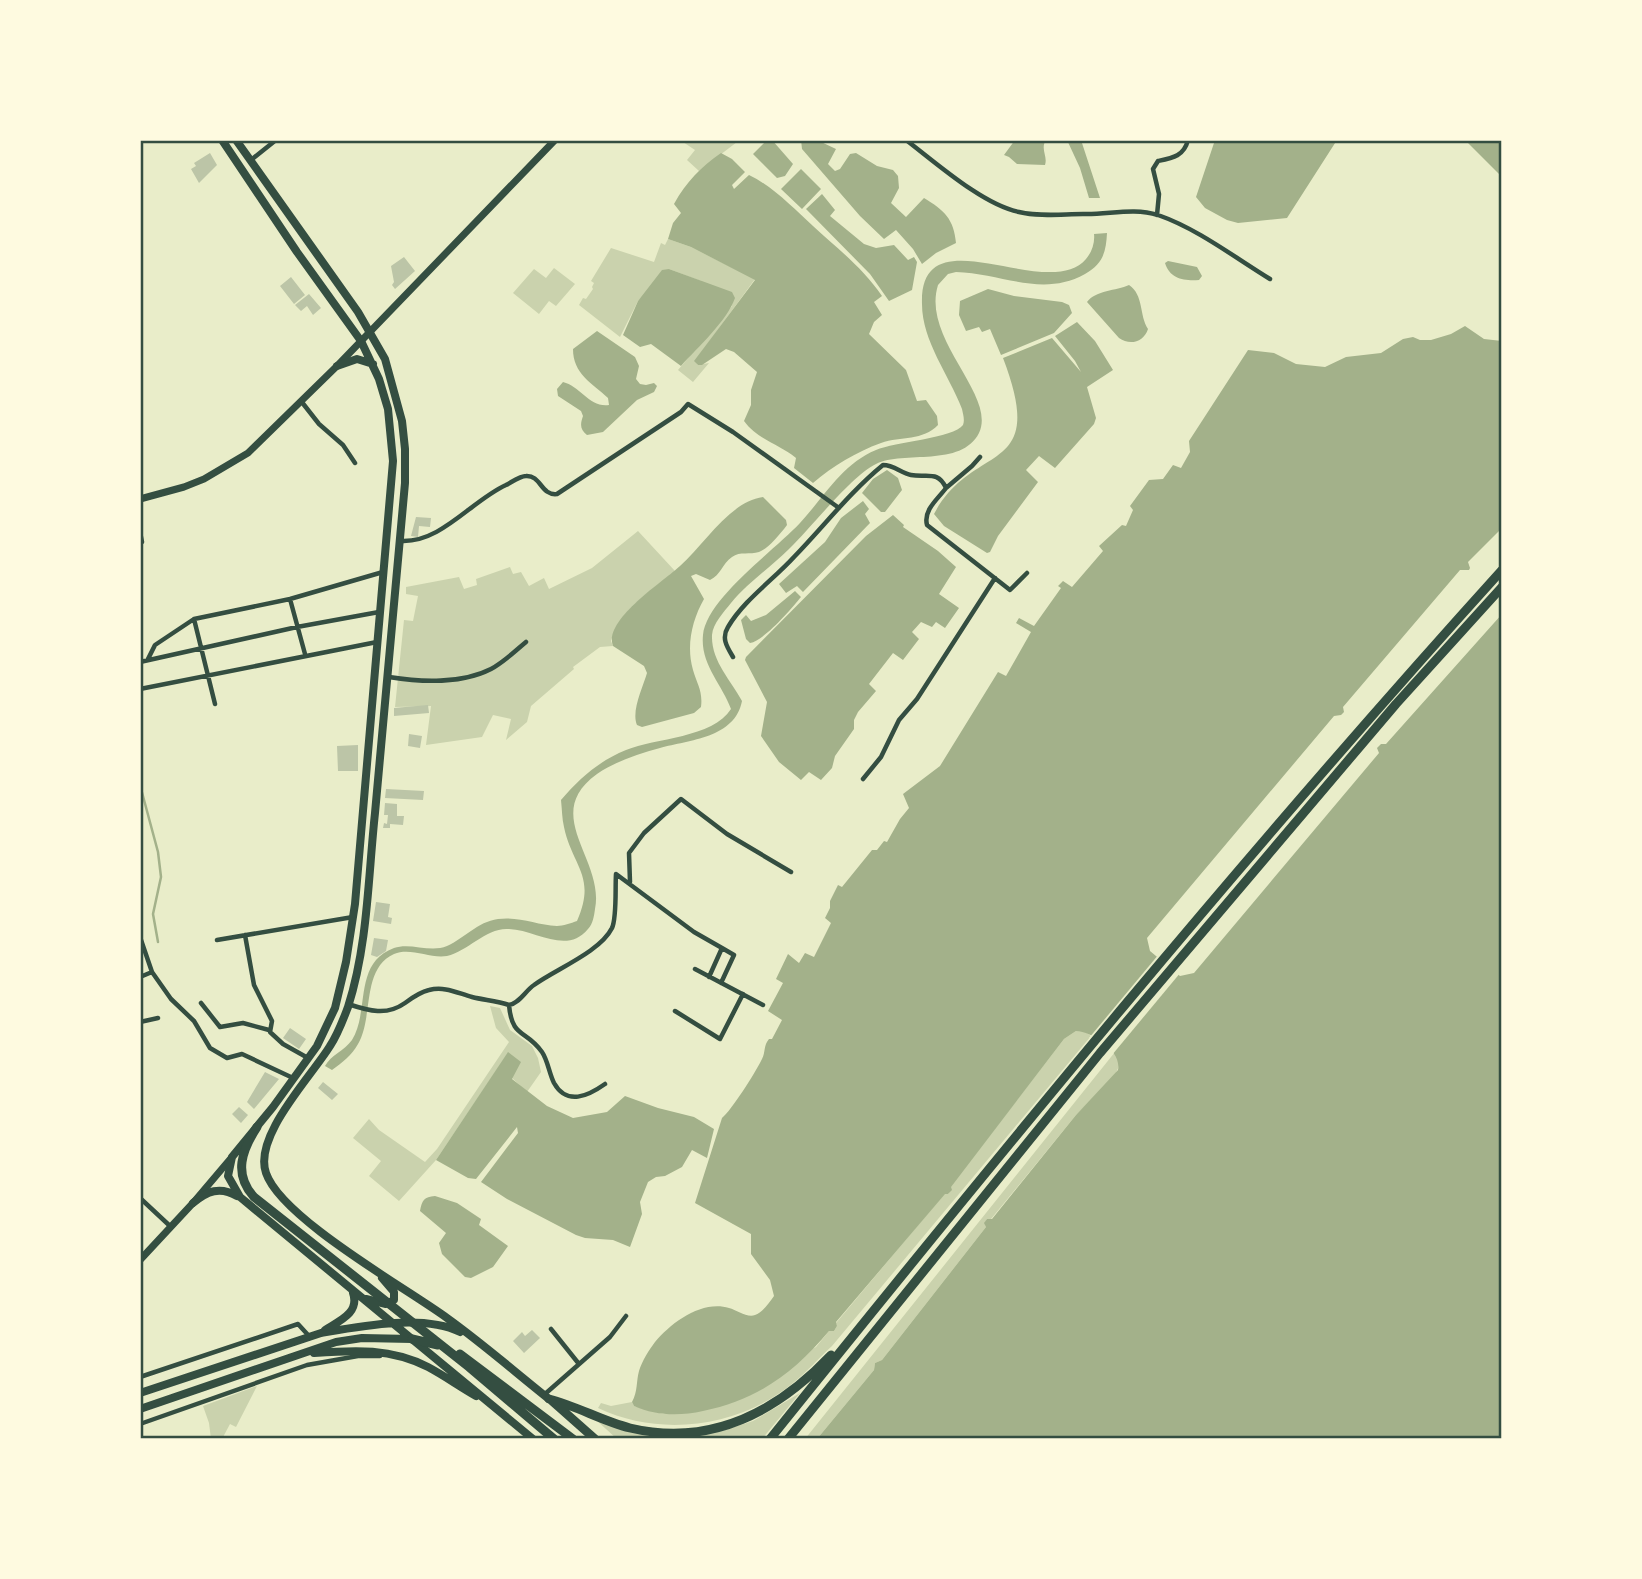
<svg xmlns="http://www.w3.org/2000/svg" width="1642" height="1579" font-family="'DM Sans',sans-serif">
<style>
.green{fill:#cad2ad}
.water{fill:#a3b18a}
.pier{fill:#e9edc9}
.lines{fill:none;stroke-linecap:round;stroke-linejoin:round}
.stream{stroke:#a3b18a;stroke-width:2.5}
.building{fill:#bcc5a7}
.minor{stroke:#344e41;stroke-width:4.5}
.secondary{stroke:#344e41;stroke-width:7}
.trunk{stroke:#344e41;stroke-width:8}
.motorway{stroke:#344e41;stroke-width:9}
.neatline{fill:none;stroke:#344e41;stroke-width:2.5}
</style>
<rect width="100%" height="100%" fill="#e9edc9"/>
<path class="green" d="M680,140H736L737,142L699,171L687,160L695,150Z
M668,239L691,247L755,279L695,361L698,365L709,363L693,382L678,370L732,306L701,281L669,269L638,301L620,337L579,305L583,298L586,299L593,289L592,287L594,283L591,281L611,248L654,262L661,243L665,245Z
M554,268L575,284L556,306L549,301L539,314L513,293L534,269L546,278Z
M638,531L675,571C650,592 621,608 611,641L613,646L600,647L573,667L574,669L531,706L527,722L506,740L511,719L493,715L482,737L426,745L431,706L395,707L404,620L413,621L418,596L406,594V587L459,577L464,589L477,585L476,579L510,567L513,574L521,572L529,586L544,578L549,589L592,568Z
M490,1006L500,1008L510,1030L532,1046L538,1058L541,1072L527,1092L512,1078L508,1053L436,1160L399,1201L369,1176L381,1161L353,1138L369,1119L379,1130L425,1162L437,1149L509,1042L496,1028Z
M1076,1031H1084L1091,1036L832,1346C819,1358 807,1372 793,1383C740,1427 661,1438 598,1408L601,1403L611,1406L632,1402L634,1406L663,1414L696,1412L816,1347L829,1331H834L837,1326L836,1323L945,1193L948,1194L951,1190L950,1187L1064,1039Z
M1115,1052L1118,1057L1119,1066L1115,1075L1076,1115L991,1219H987L985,1223L986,1227L882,1360L875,1363L874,1370L817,1439H805Z
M257,1386L236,1427L230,1424L222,1439H211L209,1423L203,1406Z
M800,1393L762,1439H617L595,1419L698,1435L725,1430L753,1421Z"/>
<path class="water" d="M767,140H772L793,164L785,176L777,178L753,154Z
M801,140H817L836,149L828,164L835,171L840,169L850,154L856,153L877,166L893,170L898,176L899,188L891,203L906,217L924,198C944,210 954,219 956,243L936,253L922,264L913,249L896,230L884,239L860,216L802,149Z
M1015,140H1046C1040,149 1048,156 1045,165L1017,164L1009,157L1004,155Z
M1067,140H1081L1100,198H1089L1080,168Z
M1215,140H1337L1287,218L1238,223L1227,220L1205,208L1196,197Z
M1465,140H1502V177Z
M721,153L732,159L745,172L732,185L734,189L749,175C774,187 793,208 813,226C838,249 863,268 882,296L874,302L882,315L874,322L869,334L906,370L917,401L926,400L937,416L938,425C923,441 901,436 881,443C856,452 833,466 813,483L794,468L796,458C779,444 758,440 744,421L751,405V390L757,372L734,352L726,349L702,365H698L694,361L755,280L691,247L668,239L673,223L681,213L674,204C686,182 701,167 721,153Z
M801,169L821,189L802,209L781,189Z
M822,194L835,210L830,216L864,244L876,248L894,245L908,260L914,257L917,262L912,290L889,301L870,274L806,209Z
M1107,233C1106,252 1103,264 1085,274C1042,298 1001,273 956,272L948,274L938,285C921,339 997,395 979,433C961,468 904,450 876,464C850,477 812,527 789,549C770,568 748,582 731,603C724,612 713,623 712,635C711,661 731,680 742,701C735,738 689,740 660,748C638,754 616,761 597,774C540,815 605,859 595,909C594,916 593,924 588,929C567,955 536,930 509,929C487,927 468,951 447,956C430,959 411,947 394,954C361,969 374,1017 358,1044C352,1055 342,1063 332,1070L325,1066C331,1055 344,1051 352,1040C370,1011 353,963 394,948C410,942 430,953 447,946C465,938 477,922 498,919C519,916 537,925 557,926C563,926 571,923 577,921C597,876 572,866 564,827C562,819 562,809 561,800C580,778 599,761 626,750C655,738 713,738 731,709C722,684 700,664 703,635C706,599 775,550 800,523C824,497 842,464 876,450C894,442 954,438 963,425C965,420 963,414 962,409C949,375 922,341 922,304C919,211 1048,304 1086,259C1092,252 1095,242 1094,234Z
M1168,261L1197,267L1202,276L1199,280C1184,281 1170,279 1165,263Z
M669,269L732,292L735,298C727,321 698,347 681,366L651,344L640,347L623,335L638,301L662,270Z
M1129,285C1144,295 1139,315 1148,329C1144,342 1130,346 1119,338L1087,302C1096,290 1116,291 1129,285Z
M988,289L1014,296L1062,302L1069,305L1072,313L1054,333L1001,355L990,329L982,332L979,327L966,331L959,315L960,301Z
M1077,322L1095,341L1113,370L1087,387L1096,418L1094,424L1055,468L1039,456L1026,470L1038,482L998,536L990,552L987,553L944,526L934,514C973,440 1049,478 1003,358L1052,338L1081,372L1075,361L1055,336Z
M1465,326L1484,339L1502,341V528L1468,562L1470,568L1469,570H1460L1343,707L1344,712L1341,715L1334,716L1147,938L1150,951L1180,976L1194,973L1379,753L1377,748L1381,744H1386L1502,614V1439H817L874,1370L875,1363L882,1360L986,1227L984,1223L987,1219H992L1076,1115L1118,1070C1122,1051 1093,1032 1076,1031L1064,1039L951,1187L952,1190L948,1194H945L836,1322L837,1326L834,1331H829C794,1373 757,1400 703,1411C680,1416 656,1416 634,1406L632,1402C638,1391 636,1382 639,1371C642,1361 649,1350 655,1342C672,1322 702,1300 729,1308C737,1310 747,1318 755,1315C763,1312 769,1303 774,1296L770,1280L751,1254V1234L695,1203L722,1118C731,1111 755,1073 761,1061C766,1053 763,1046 769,1039H772L782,1020L768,1011L783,983L776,979L788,954L799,963L805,953L814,957L831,923L825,918L830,908V901L838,885L842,887L872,850H877L884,841L887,842L900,819L909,808L903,794L940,766L998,672L1006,676L1031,632L1016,623L1019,618L1034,626L1061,588L1058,586L1063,581L1072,587L1103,551L1099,546L1122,525L1126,526L1133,510L1130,506L1149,480L1163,479L1173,465L1181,468L1190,452L1189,441L1248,350L1274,353L1296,364L1325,367L1346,357L1381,353L1403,339L1413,337L1420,340H1431L1451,334Z
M597,331L635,357L639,366L636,379L640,384L646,385L654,383L657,386L654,392L637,400L603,432L587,435C580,429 580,425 583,416L581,411L558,396L557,389L563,382C580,386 590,408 609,405L608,398C592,383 573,374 573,349Z
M887,470L898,478L902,490L885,512H881L862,493L873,479Z
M763,497L786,520L787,525L784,529C778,536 769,548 759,552C750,555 740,551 732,557C722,564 721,575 710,580L696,574L691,576L704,599C692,620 686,646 693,670C697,684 703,691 701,707L694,713L642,727L637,725C631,711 643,687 647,673L644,666L613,646C603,620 664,581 680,566C705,544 729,502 763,497Z
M863,501L869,509L865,514L870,523L803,592L797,586L786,593L779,584L825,542L841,518Z
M893,515L904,525L903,527L938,551L956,567L939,594L959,608L945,628L936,622L932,627L921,622L912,632L919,639L903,660L893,653L869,684L876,691L858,712L854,720V729L835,756L832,768L821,780L809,772L801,780L779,762L761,736L767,702L745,660L746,657L866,536Z
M795,591L801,597C791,609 765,640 750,643L746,639L741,620L746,615L751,621L766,615Z
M508,1052L521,1062L512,1079L547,1106L573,1118L607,1112L625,1096L658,1108L694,1117L714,1129L707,1158L692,1150L682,1167L665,1176L656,1177L648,1182L640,1202L642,1214L630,1247L613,1240L585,1238L576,1235L507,1199L481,1182L518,1133L517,1127L476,1179L468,1178L436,1160Z
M435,1196L457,1203L481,1219L479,1225L508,1246L493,1267L471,1278L465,1277L442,1254L439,1243L446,1233L420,1211C422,1200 424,1197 435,1196Z"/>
<path class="pier" d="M1159,954L1181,972L1112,1055L1089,1038Z"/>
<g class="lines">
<path class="stream" d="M140,785L158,852L161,877L153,914L158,942"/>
</g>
<path class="building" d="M210,153L217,165L199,183L191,169L196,166L194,163Z
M404,257L415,271L395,289L392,285L394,282L391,266Z
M291,277L305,295L294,304L280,286Z
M309,294L321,308L313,315L307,306L301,311L295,305Z
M416,517L431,518L430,527L419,526L418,537L411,536Z
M428,705L429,713L394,716V708Z
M409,734L422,736L420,748L408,746Z
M358,745V771H338L337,746Z
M386,789L424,791L423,800L385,798Z
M385,803L397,804V816H404L403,825L390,824V828H383L384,823L387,824L388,815H384Z
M376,902L390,904L388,917L392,918L391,924L373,921Z
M374,938L388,940L386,951L377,957L371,955Z
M290,1028L306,1039L299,1049L283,1038Z
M265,1072L279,1079L254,1109L247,1102Z
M323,1082L338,1094L332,1100L318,1088Z
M239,1107L248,1115L241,1123L232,1114Z
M532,1330L540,1338L524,1353L513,1341L522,1332L525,1336Z"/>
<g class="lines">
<path class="minor" d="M906,140C935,162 983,205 1019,212C1039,217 1063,214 1083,214C1108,215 1133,207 1158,215C1198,229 1234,257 1270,279
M251,160L276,140
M1157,215L1159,194L1153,169L1158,161C1173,158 1184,156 1188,140
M301,401L319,424L343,445L355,463
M946,488L972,466L980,457
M140,532L142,542H140
M401,541C441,543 471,501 506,485C512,482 520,476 526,476C541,475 541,496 557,494L681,412L688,404L733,432L839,508
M290,599L305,654
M194,619L215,704
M733,657C727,647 721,638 728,627C744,600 773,580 794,557C824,526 850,492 883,465C894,465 901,473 911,475C927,478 938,470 946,488C938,499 923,510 927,525L1010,590L1027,573
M148,659L155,645L194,619L290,599L383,572
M140,662L297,627L379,612
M389,677C420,682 462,684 491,669C504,662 514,652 526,642
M140,689L377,642
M863,779L881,757L899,720L917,699L995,578
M630,882L629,853L644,833L681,799L727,834L791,872
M245,935L254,985L272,1021L270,1032L283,1044L308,1058
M140,937L152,972L140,977
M217,940L353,917
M695,969L763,1005
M152,972L171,999L194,1021L210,1048L227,1058L242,1054L293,1078
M721,983L734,955L722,948
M201,1003L220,1027L243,1023L269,1030
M348,1004C369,1011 387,1016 405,1003C413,997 420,992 429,990C445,986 457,993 472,997C484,1000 497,1001 509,1005C520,1003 525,991 534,985C556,969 600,952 612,928C617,917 615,888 616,874L694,932L722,948L709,977
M509,1005C512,1039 526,1029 542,1052C548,1061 549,1073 554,1083C567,1106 588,1096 605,1084
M675,1011L720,1039L743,994
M140,1022L158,1018
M140,1198L170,1226
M551,1329L579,1364
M140,1377L298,1324L309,1336
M545,1394L610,1337L626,1316
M140,1424L307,1365L358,1356H380"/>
<path class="secondary" d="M140,499L184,487L204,479L248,453L337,366L555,140
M140,1260L193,1203L232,1157"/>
<path class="trunk" d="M222,140L297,252L361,341L379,379L388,409L393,461L355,904L346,962L335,1008L317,1046L273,1107L232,1157L228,1176L240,1197L533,1439
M236,140L358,312L385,359L402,421L405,449V483C395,593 385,703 375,813C368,878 368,944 348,1007C343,1020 338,1034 330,1046C311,1077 253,1136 266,1173C281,1218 406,1288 447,1318C482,1343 515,1372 549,1399
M337,366L357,359L373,364
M193,1203C207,1191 220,1186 237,1196
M366,1299L386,1304L394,1300V1292L382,1278
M325,1330C339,1321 360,1313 353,1293
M314,1353C355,1350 391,1348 428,1367C445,1376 460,1387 476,1396
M140,1393L321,1333C361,1326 423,1314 460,1332
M140,1409L336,1342L362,1338L412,1339"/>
<path class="motorway" d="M257,1127C242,1150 233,1174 254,1197L469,1367L554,1439
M412,1339L438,1345
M460,1354L573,1439
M549,1399C577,1406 602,1421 630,1428C710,1447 777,1412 831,1355
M551,1400L595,1439
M770,1439C1007,1144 1248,851 1502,570
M788,1439L1100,1053L1396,704L1502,587"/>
</g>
<rect width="1642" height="1579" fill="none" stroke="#fefae0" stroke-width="284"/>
<rect x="142" y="142" width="1358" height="1295" class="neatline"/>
</svg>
